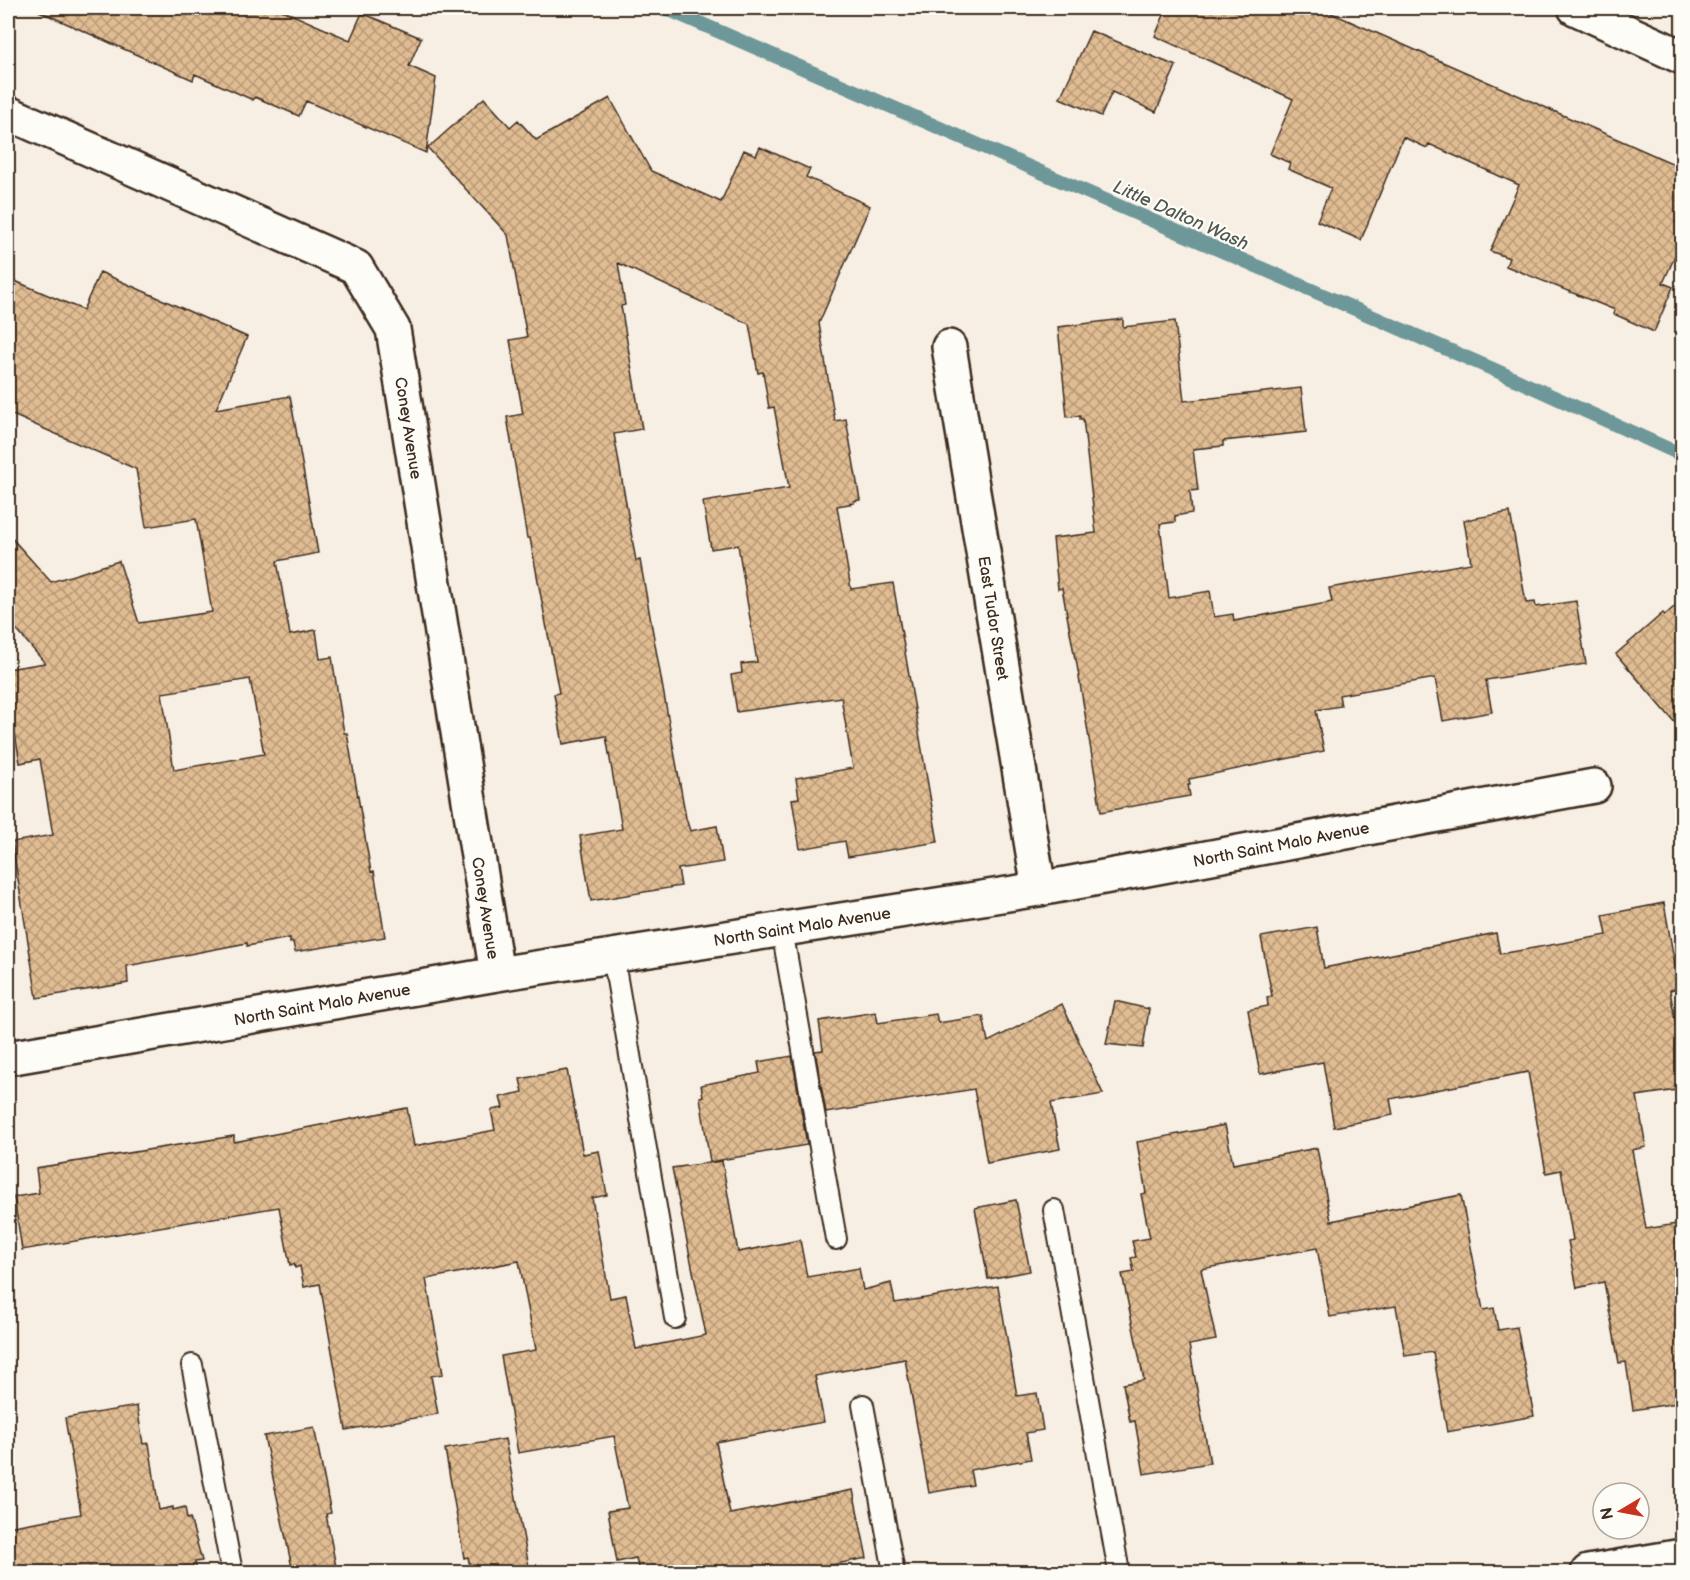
<svg xmlns="http://www.w3.org/2000/svg" width="1690" height="1580" font-family="'Balsamiq Sans',sans-serif">
<style>
.lines{fill:none;stroke-linecap:round;stroke-linejoin:round}
.stream{stroke:#6d9799;stroke-width:14}
.building{fill:url(#building-cross-hatch);stroke:#3b2a1e;stroke-width:1.5;fill-rule:evenodd}
.service-casing{stroke:#3b2a1e;stroke-width:24}
.minor-casing{stroke:#3b2a1e;stroke-width:38}
.tertiary-casing{stroke:#3b2a1e;stroke-width:38}
.service{stroke:#fdfcf7;stroke-width:20}
.minor{stroke:#fdfcf7;stroke-width:33}
.tertiary{stroke:#fdfcf7;stroke-width:33}
.labels{text-anchor:middle;stroke-width:4.5;stroke-linejoin:round;paint-order:stroke}
.street-label{font-size:16px;fill:#3b2a1e;stroke:#fdfcf7}
.water-label{font-size:18px;font-style:italic;fill:#505751;stroke:#fdfcf7}
</style>
<defs>
<pattern id="building-cross-hatch" width="8" height="8" patternUnits="userSpaceOnUse" patternTransform="scale(1.5)"><rect width="8" height="8" fill="#e0bc92"/><path d="M0 0l8 8M0 8l8-8" fill="none" stroke="#b79977"/></pattern>
</defs>
<rect width="100%" height="100%" fill="#f7efe3"/>
<filter id="ink" filterUnits="userSpaceOnUse"><feTurbulence type="fractalNoise" baseFrequency=".0167" numOctaves="2"/><feDisplacementMap in="SourceGraphic" scale="12" xChannelSelector="R" yChannelSelector="G"/><feConvolveMatrix kernelMatrix="1 2 1 2 8 2 1 2 1" color-interpolation-filters="sRGB"/></filter>
<g filter="url(#ink)">
<g class="lines">
<path class="stream" d="M665,8L1497,371L1682,455"/>
</g>
<path class="building" d="M32,8H277L350,40L362,13L421,38L409,66L436,78L426,153L306,101L299,116L255,97L253,100L195,74L193,80Z
M1167,8H1320L1683,168V238L1663,283L1673,287L1654,332L1614,314L1615,310L1506,266L1509,258L1490,251L1519,185L1429,144L1427,148L1403,137L1361,240L1317,221L1331,188L1288,169L1290,163L1270,154L1293,99L1155,36Z
M1091,31L1176,66L1156,112L1112,92L1101,116L1060,98Z
M484,98L510,127L518,120L536,140L610,98L651,171L721,202L744,150L756,155L760,147L810,169L806,177L870,206L819,323L835,421L846,419L860,500L854,501V503L837,506L851,589L893,583L938,842L848,857L845,841L800,849L792,799L799,798L796,778L853,768L841,697L737,712L731,675L742,673L741,664L757,662L738,545L711,549L703,502L789,488L774,407L769,408L763,372L758,373L749,324L618,263L625,305L621,306L642,429L614,434L636,561L640,560L686,818L690,831L717,826L723,862L678,869L681,886L591,901L580,836L622,829L606,736L563,744L554,694L559,693L530,538H527L507,417L523,414L510,340L527,337L508,235L428,148Z
M100,272L247,337L216,409L290,396L318,553L277,561L290,635L316,630L320,659L332,657L344,733H347L371,872L374,871L385,937L295,952L293,942L290,943V938L247,946V943L127,966L128,983L37,998L12,842L53,835L40,759L20,763L15,734L8,735V669L45,663L8,620V534L51,582L119,561L139,623L212,612L196,519L146,527L136,469L8,413V278L83,310ZM250,679L264,754L174,770L162,693Z
M1123,319V327L1175,321L1184,401L1301,388L1306,432L1223,441V446L1193,449L1198,490L1190,491L1192,513L1175,516V522L1160,524L1169,598L1210,591L1214,617L1233,614L1234,621L1332,602L1329,588L1471,563L1464,520L1510,512L1526,603L1535,602L1536,607L1576,601L1586,664L1486,680L1492,712L1443,721L1435,678L1339,695L1341,706L1316,710L1324,751L1189,779L1190,785H1188L1190,796L1101,812L1076,659H1075L1062,588L1058,589L1053,538L1096,533L1083,419H1080V416L1067,417L1058,327Z
M1683,599V732L1616,654L1663,613L1665,615Z
M1664,903L1679,988L1670,990L1683,1068V1089L1637,1096L1646,1147L1632,1150L1646,1229L1683,1223V1402L1633,1410L1626,1362L1619,1363L1604,1282L1577,1288L1568,1241L1573,1240L1561,1170L1546,1173L1528,1072L1390,1099L1393,1115L1334,1127L1323,1062L1260,1074L1248,1010L1268,1006L1267,997L1272,996L1261,937L1317,927L1324,968L1496,933L1500,954L1607,935L1603,915Z
M1115,1001L1149,1009L1143,1048L1106,1044Z
M1062,1004L1103,1094L1051,1103L1060,1149L987,1163L974,1089L826,1113L815,1051L823,1050L819,1021L876,1012L878,1023L936,1014L938,1023L983,1016L988,1042Z
M792,1056L807,1145L710,1162L700,1097L703,1096L701,1085L760,1073L758,1062Z
M567,1070L583,1154L599,1151L607,1195L592,1198L610,1298L626,1295L636,1349L706,1335L672,1168L722,1161L738,1252L800,1240L807,1277L859,1268L863,1290L891,1283L895,1303L998,1286L1017,1396L1037,1393L1043,1430L1026,1433L1031,1459L970,1470L973,1485L929,1493L905,1359L815,1376L824,1422L716,1442L730,1514L853,1490L867,1558L796,1572H639L636,1558L617,1562L608,1511L628,1508L614,1436L518,1453L501,1356L536,1350L519,1261L426,1279L443,1374L431,1376L438,1414L346,1430L320,1284L304,1287L300,1266L295,1268L294,1264L290,1265L279,1207L22,1250L14,1197L39,1193L36,1168L234,1136V1142L407,1108L414,1146L495,1130L491,1110L503,1108L500,1097L523,1092L520,1079Z
M1225,1125L1233,1164L1317,1148L1331,1221L1461,1195L1483,1310L1494,1308L1498,1330L1517,1327L1534,1416L1447,1432L1433,1352L1405,1356L1396,1306L1330,1317L1317,1248L1201,1269L1216,1340L1189,1345L1210,1463L1144,1474L1135,1421L1130,1422L1123,1384L1144,1380L1122,1274L1134,1272L1131,1258L1136,1257L1132,1241L1150,1238L1141,1194L1146,1193L1137,1142Z
M1016,1200L1030,1271L988,1279L975,1208Z
M137,1406L143,1444L149,1443L159,1510L173,1507V1510L185,1507L187,1519L190,1518L202,1561L195,1562L197,1572H8V1527L81,1514L65,1418Z
M314,1427L331,1513L326,1514L337,1572H293L264,1436Z
M505,1439L530,1572H471L468,1557L464,1558L445,1449Z"/>
<g class="lines">
<defs>
<path id="service" d="M782,930L836,1239
M613,956L675,1318
M1054,1210L1119,1572
M192,1365L232,1572
M863,1405L894,1572"/>
<path id="minor" d="M1575,8L1682,57
M8,113L356,267L393,329L497,974
M949,347L1039,889
M8,1058L497,974L1039,889L1594,786"/>
<path id="tertiary" d="M1588,1572L1682,1556"/>
</defs>
<use href="#service" class="service-casing"/>
<use href="#minor" class="minor-casing"/>
<use href="#tertiary" class="tertiary-casing"/>
<use href="#service" class="service"/>
<use href="#minor" class="minor"/>
<use href="#tertiary" class="tertiary"/>
</g>
</g>
<g class="labels">
<g class="street-label">
<text transform="translate(409 428) rotate(81)" y="6">Coney Avenue</text>
<text transform="translate(994 618) rotate(81)" y="6">East Tudor Street</text>
<text transform="translate(1281 844) rotate(-11)" y="6">North Saint Malo Avenue</text>
<text transform="translate(486 908) rotate(81)" y="6">Coney Avenue</text>
<text transform="translate(802 926) rotate(-9)" y="6">North Saint Malo Avenue</text>
<text transform="translate(322 1004) rotate(-10)" y="6">North Saint Malo Avenue</text>
</g>
<g class="water-label">
<text transform="translate(1181 215) rotate(24)" y="6">Little Dalton Wash</text>
</g>
</g>
<rect width="1690" height="1580" fill="none" stroke="#fdfcf7" stroke-width="30"/>
<rect x="15" y="15" width="1660" height="1550" fill="none" stroke="#3b2a1e" stroke-width="2" filter="url(#ink)"/>
<g transform="translate(1621 1511) rotate(260)"><circle r="28" fill="#fdfcf7" stroke="#afa8a0" stroke-width="1.5"/>
<path d="M0-4.5L10 22L0 15L-10 22Z" fill="#c8321e"/>
<text y="-9" font-size="16" font-weight="bold" text-anchor="middle" fill="#3b2a1e">N</text>
</g>
</svg>
